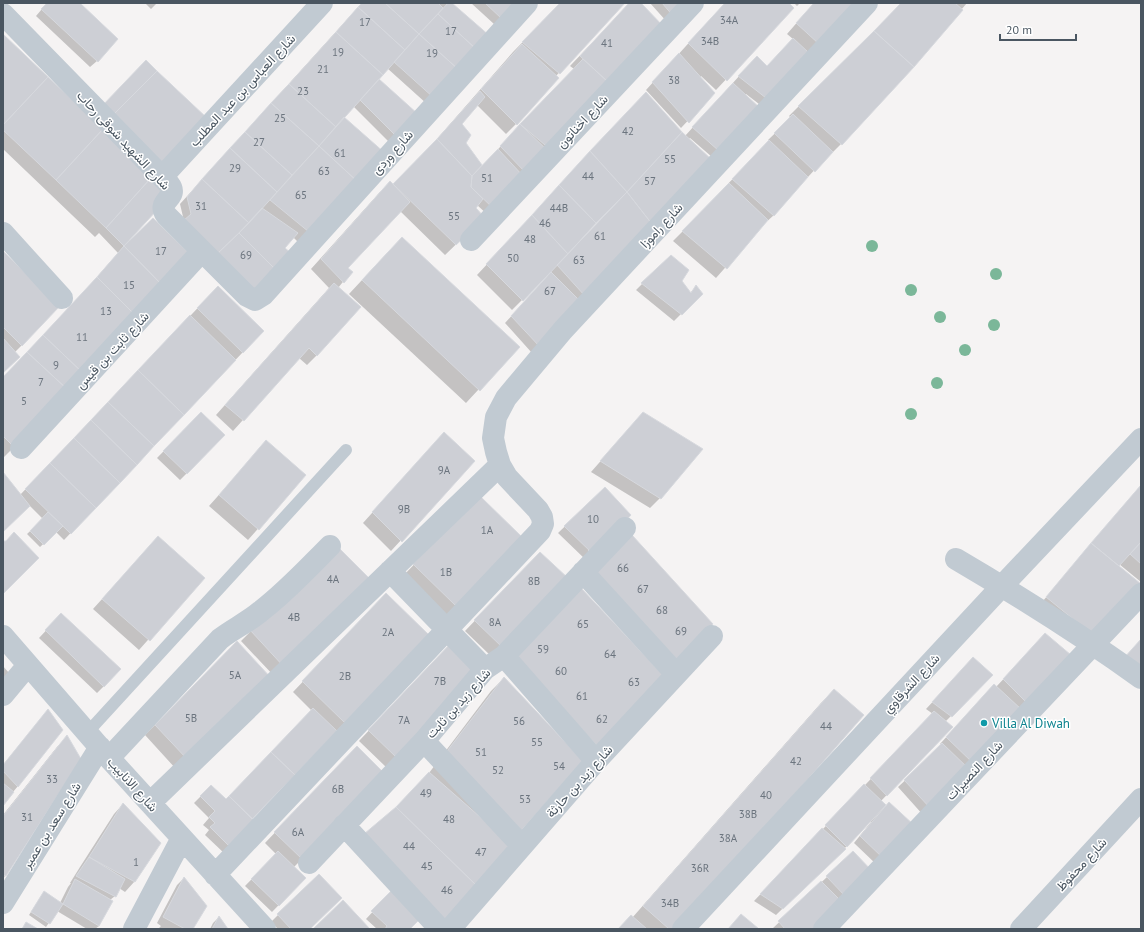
<svg xmlns="http://www.w3.org/2000/svg" width="1144" height="932" font-family="'PT Sans',Vazirmatn,sans-serif">
<style>
.shadow{fill:#0003;fill-rule:evenodd}
.building{fill:#cdcfd5;stroke:#d7d9de}
.lines{fill:none;stroke-linecap:round;stroke-linejoin:round}
.lane{stroke:#c1cad2;stroke-width:12}
.street{stroke:#c1cad2;stroke-width:22}
.tree{fill:#7bb799}
.culture-dot{fill:#0f9aa8;stroke:#fff;stroke-width:1.5}
.labels{text-anchor:middle;stroke-width:3;stroke-linejoin:round;paint-order:stroke}
.number-label{font-size:11px;fill:#6b747e}
.street-label{font-size:13px;fill:#4a5661;stroke:#fff}
.culture-label{font-size:13px;fill:#0d838f;stroke:#fff;text-anchor:start}
</style>
<rect width="100%" height="100%" fill="#f5f3f3"/>
<path class="shadow" d="M47,3H78L97,61L90,67L36,16Z
M145,3H157L151,9Z
M362,3H451L489,37L427,104L387,68L372,85L418,116L391,144L353,106L338,126L384,154L298,242L293,237L283,248L253,295L184,221L180,204Z
M471,3H516L494,24Z
M561,3H624L555,77L516,124L506,134L477,105L460,124L465,143L482,166L574,69L570,66L630,3H639L663,27L488,215L477,205L475,209L473,228L445,255L400,211L347,268L351,272L338,288L317,355L307,365L299,358L233,431L216,415L329,288L311,269L380,192L393,185L430,147L513,52Z
M650,3H685L667,22Z
M725,3H788L793,8L716,90L701,76L700,78L714,93L681,128L646,90Z
M794,3H800L797,6Z
M814,3H858L759,104L746,94L745,95L760,109L712,157L690,138L689,139L710,160L532,353L505,323L548,276L547,275L512,310L477,275L533,215L685,136L750,64L767,67L793,39L787,34ZM620,198L621,199L574,249L573,247Z
M902,3H967L913,66L841,144L831,154L830,153L808,177L807,176L774,215L763,225L716,278L673,241L724,190L723,189L769,141L768,140L791,118L789,116Z
M3,35L130,241L14,447L4,457L3,456V378L90,285L118,253L99,233L95,237L3,149Z
M389,251L518,347L466,403L349,294Z
M3,252L22,345L15,352L3,373Z
M681,281L690,293L696,287L701,294L674,321L636,290L642,284Z
M211,294L243,352L64,540L56,532L40,547L27,534L43,519L29,505L3,531V474L20,495Z
M201,413L187,473L180,480L157,458Z
M643,413L660,498L650,508L591,472Z
M266,442L305,475L248,540L209,506Z
M434,444L474,461L391,551L363,523Z
M1141,485V582L1119,564L1094,636L1037,608Z
M605,488L586,560L558,533Z
M469,507L522,538L447,616L404,575Z
M158,537L203,578L139,650L93,609Z
M530,563L567,579L492,657L465,631Z
M370,580L275,677L241,641L251,631Z
M376,605L429,636L251,819L225,854L205,835L209,830L203,825L209,818L194,803L211,786L226,800L312,711L293,692Z
M55,621L104,686L97,693L39,638Z
M1039,641L1069,655L924,816L898,787L942,746L940,744L987,692L994,685L996,687Z
M237,642L271,679L176,769L145,735Z
M441,654L478,671L386,767L359,741Z
M967,665L992,675L945,722L952,727L880,802L886,807L884,858L877,865L854,843L871,822L870,821L844,849L776,915L754,901L933,714L926,709Z
M3,666L9,673L3,680Z
M504,678L510,845L418,919L409,929H377L366,919L393,890L394,810L429,773L491,691Z
M834,690L675,929H618L632,918L821,703Z
M48,710L18,786L3,804V765Z
M67,737L80,759L3,879V815L57,747Z
M347,757L302,859L294,867L305,878L272,912L245,886L276,854L265,843Z
M123,804L135,881L125,892L119,888L115,896L110,900L99,926L95,929H87L57,911L46,927L29,915L44,892L60,903L68,887L71,883H70L80,867L114,814Z
M872,872L817,929H772L827,877Z
M318,875L309,929H278L271,922Z
M184,878L191,929H158L161,926L157,923L177,885Z
M219,917L227,929H210L213,923Z"/>
<path class="building" d="M47,3H80L118,39L98,62L41,9Z
M362,3H385L419,34L405,50L358,7Z
M385,3H438L443,8L419,34Z
M448,3H452L491,37L476,49L438,14Z
M485,3H518L502,19Z
M560,3H625L560,74L522,42Z
M629,3H641L664,27L608,82L580,56Z
M662,3H687L674,17Z
M725,3H789L794,8L727,81L688,43Z
M814,3H860L819,44L796,23Z
M901,3H955L963,10L914,67L874,31Z
M358,7L405,50L383,75L336,32Z
M438,14L476,49L459,70L419,34Z
M874,31L914,67L842,145L798,106Z
M336,32L383,75L336,127L289,84Z
M3,34L48,77L3,125Z
M419,34L459,70L434,98L394,62Z
M793,38L808,52L766,98L738,76L757,56L767,66Z
M522,44L559,78L517,125L481,89Z
M679,53L715,93L689,123L652,82Z
M583,59L608,82L551,150L520,124Z
M146,60L157,71L112,116L102,106Z
M157,71L207,118L160,168L112,116Z
M48,77L103,129L56,180L3,130V125Z
M379,79L419,115L398,138L360,100Z
M733,83L761,109L719,151L692,127Z
M289,84L336,127L319,146L271,103Z
M480,91L485,97L462,124L471,135L466,143L482,165L472,176L437,139Z
M646,92L682,132L627,192L590,151Z
M271,103L319,146L292,175L245,132Z
M793,114L833,152L815,172L774,133Z
M344,117L386,154L359,183L319,146Z
M520,124L550,153L527,174L500,146Z
M103,129L150,179L106,228L56,180Z
M245,132L292,175L277,192L230,148Z
M682,132L712,160L652,224L627,192Z
M437,139L472,176L471,187L483,199L476,208L485,218L456,245L393,184Z
M769,140L808,177L774,216L732,179Z
M319,146L359,183L309,232L270,200Z
M230,148L277,192L249,223L202,179Z
M498,149L524,177L495,210L471,187L472,176Z
M590,151L627,192L596,223L559,185Z
M150,179L169,197L124,246L106,228Z
M202,179L249,223L216,255L183,221L191,214L187,197Z
M390,181L410,202L348,268L353,272L344,283L321,259Z
M729,183L768,220L727,269L682,231Z
M559,185L596,223L568,254L532,215Z
M627,192L652,224L585,296L557,265Z
M262,208L298,233L285,248L292,254L277,271L239,233Z
M532,215L568,254L523,301L486,264Z
M153,218L193,257L164,287L124,246Z
M239,233L277,271L254,296L216,255Z
M402,237L520,347L480,391L362,280Z
M124,246L164,287L137,317L97,277Z
M3,251L59,307L22,346L3,327Z
M671,255L689,270L682,281L691,293L696,285L703,294L682,315L641,283Z
M551,272L584,305L540,347L511,316Z
M97,277L137,317L84,374L43,335Z
M334,283L361,307L317,356L309,348L244,421L225,405Z
M218,286L264,331L243,353L197,308Z
M190,315L236,360L184,415L138,370Z
M43,335L84,374L68,390L27,352Z
M3,338L20,357L3,373Z
M27,352L68,390L15,448L3,436V377Z
M138,370L184,415L154,446L108,402Z
M108,402L154,446L137,465L91,420Z
M201,412L225,435L187,474L163,451Z
M643,412L703,449L661,499L600,461Z
M91,420L137,465L120,483L74,438Z
M444,432L475,461L402,542L372,512Z
M74,438L120,483L96,508L50,463Z
M266,440L306,475L259,530L219,495Z
M50,463L96,508L71,534L25,489Z
M3,472L30,506L3,532Z
M1141,485V542L1119,566L1091,543Z
M605,487L631,515L594,555L564,526Z
M479,495L523,538L457,607L413,564Z
M48,512L63,526L44,545L30,531Z
M14,532L39,558L3,594V541H6Z
M632,535L713,624L679,662L596,573Z
M158,536L205,578L150,641L102,599Z
M1141,542V564L1130,554Z
M1091,543L1141,584L1095,637L1046,597Z
M338,547L371,580L285,668L250,630Z
M540,552L569,579L503,648L474,620Z
M581,588L665,677L598,747L515,657Z
M386,593L430,636L346,724L302,681Z
M61,613L121,669L104,687L45,630Z
M1045,633L1071,655L1026,702L1003,679Z
M1141,639V670L1124,658Z
M237,641L272,679L187,759L155,725Z
M451,643L480,671L397,758L368,730Z
M973,657L993,675L952,717L932,702Z
M504,677L583,761L520,832L441,759Z
M994,684L1022,710L974,764L946,737Z
M834,689L864,715L677,929H669L643,906Z
M313,708L337,731L295,775L271,752Z
M48,709L63,730L18,787L3,771V765Z
M934,711L953,727L887,796L870,778Z
M67,735L81,759L6,876L3,875V816Z
M942,743L970,770L932,810L904,780Z
M357,746L385,774L303,860L274,832Z
M271,752L295,775L252,819L229,796Z
M429,772L512,845L478,887L396,807Z
M3,783L14,792L3,806Z
M864,784L886,805L847,847L825,825Z
M211,785L226,799L229,796L257,823L232,849L210,827L215,823L209,817L215,811L200,796Z
M889,802L915,826L884,859L860,836Z
M123,803L161,843L135,882L89,857Z
M396,807L478,887L446,929L364,834Z
M822,828L846,849L783,909L760,894Z
M278,851L306,878L279,906L251,879Z
M853,851L873,872L846,897L826,876Z
M89,857L125,879L116,897L76,876Z
M319,874L342,898L310,929H291L277,914Z
M184,877L207,906L193,929H185L163,917Z
M75,879L113,901L99,926L63,904Z
M821,881L843,903L818,929H785L778,921Z
M395,887L424,915L410,929H385L387,926L371,911Z
M44,891L63,904L50,924L31,912Z
M343,900L370,929H313Z
M741,914L759,929H728Z
M631,915L647,929H618Z
M219,916L228,929H212Z
M26,922L38,929H22Z"/>
<g class="lines">
<path class="lane" d="M87,733L346,450"/>
<path class="street" d="M3,14L169,184C180,198 156,200 166,215L247,296L255,300L263,295L527,3
M162,177L322,3
M3,233L62,298
M471,240L693,3
M21,448L202,251
M956,559C1019,596 1081,635 1141,678
M390,571L485,669
M583,572L676,674
M3,636L109,758L265,929
M504,656L596,761
M3,695L28,665
M424,741L522,846
M109,758L220,639C233,629 248,622 261,611C286,592 308,568 330,546
M150,803L500,465
M344,825L440,929
M309,863L424,741L485,669L504,656L625,528
M215,875L540,531L543,524L542,517L538,510L507,477L500,465L496,452L493,438L496,417L506,398L563,330L867,3
M3,903L100,747
M134,929L182,838
M450,929L596,761L712,636
M683,929L1002,586L1141,439
M824,929L1141,594
M1021,929L1141,799"/>
</g>
<g class="tree">
<circle cx="872" cy="246" r="6"/>
<circle cx="996" cy="274" r="6"/>
<circle cx="911" cy="290" r="6"/>
<circle cx="940" cy="317" r="6"/>
<circle cx="994" cy="325" r="6"/>
<circle cx="965" cy="350" r="6"/>
<circle cx="937" cy="383" r="6"/>
<circle cx="911" cy="414" r="6"/>
</g>
<circle class="culture-dot" cx="984" cy="723" r="4"/>
<g class="labels">
<g class="number-label">
<text x="729" y="24">34A</text>
<text x="365" y="26">17</text>
<text x="451" y="35">17</text>
<text x="710" y="45">34B</text>
<text x="607" y="47">41</text>
<text x="338" y="56">19</text>
<text x="432" y="57">19</text>
<text x="323" y="73">21</text>
<text x="674" y="84">38</text>
<text x="303" y="95">23</text>
<text x="280" y="122">25</text>
<text x="628" y="135">42</text>
<text x="259" y="146">27</text>
<text x="340" y="157">61</text>
<text x="670" y="163">55</text>
<text x="235" y="172">29</text>
<text x="324" y="175">63</text>
<text x="588" y="180">44</text>
<text x="487" y="182">51</text>
<text x="650" y="185">57</text>
<text x="301" y="199">65</text>
<text x="201" y="210">31</text>
<text x="559" y="212">44B</text>
<text x="454" y="220">55</text>
<text x="545" y="227">46</text>
<text x="600" y="240">61</text>
<text x="530" y="243">48</text>
<text x="161" y="255">17</text>
<text x="246" y="259">69</text>
<text x="513" y="262">50</text>
<text x="579" y="264">63</text>
<text x="129" y="289">15</text>
<text x="550" y="295">67</text>
<text x="106" y="315">13</text>
<text x="82" y="341">11</text>
<text x="56" y="369">9</text>
<text x="41" y="386">7</text>
<text x="24" y="405">5</text>
<text x="444" y="474">9A</text>
<text x="404" y="513">9B</text>
<text x="593" y="523">10</text>
<text x="487" y="534">1A</text>
<text x="623" y="572">66</text>
<text x="446" y="576">1B</text>
<text x="333" y="583">4A</text>
<text x="534" y="585">8B</text>
<text x="643" y="593">67</text>
<text x="662" y="614">68</text>
<text x="294" y="621">4B</text>
<text x="495" y="626">8A</text>
<text x="583" y="628">65</text>
<text x="681" y="635">69</text>
<text x="388" y="636">2A</text>
<text x="543" y="653">59</text>
<text x="610" y="658">64</text>
<text x="561" y="675">60</text>
<text x="235" y="679">5A</text>
<text x="345" y="680">2B</text>
<text x="440" y="685">7B</text>
<text x="634" y="686">63</text>
<text x="582" y="700">61</text>
<text x="191" y="722">5B</text>
<text x="602" y="723">62</text>
<text x="404" y="724">7A</text>
<text x="519" y="725">56</text>
<text x="826" y="730">44</text>
<text x="537" y="746">55</text>
<text x="481" y="756">51</text>
<text x="796" y="765">42</text>
<text x="559" y="770">54</text>
<text x="498" y="774">52</text>
<text x="52" y="783">33</text>
<text x="338" y="793">6B</text>
<text x="426" y="797">49</text>
<text x="766" y="799">40</text>
<text x="525" y="803">53</text>
<text x="748" y="818">38B</text>
<text x="27" y="821">31</text>
<text x="449" y="823">48</text>
<text x="298" y="836">6A</text>
<text x="728" y="842">38A</text>
<text x="409" y="850">44</text>
<text x="481" y="856">47</text>
<text x="136" y="866">1</text>
<text x="427" y="870">45</text>
<text x="700" y="872">36R</text>
<text x="447" y="894">46</text>
<text x="670" y="907">34B</text>
</g>
<g class="street-label">
<text transform="translate(242 90) rotate(-47)" y="5">شارع العباس بن عبد المطلب</text>
<text transform="translate(582 121) rotate(-47)" y="5">شارع اخناتون</text>
<text transform="translate(124 140) rotate(47)" y="5">شارع الشهيد شوقى رحاب</text>
<text transform="translate(392 152) rotate(-48)" y="5">شارع وردى</text>
<text transform="translate(661 225) rotate(-47)" y="5">شارع راموزا</text>
<text transform="translate(112 350) rotate(-47)" y="5">شارع ثابت بن قيس</text>
<text transform="translate(911 683) rotate(-47)" y="5">شارع الشرقاوي</text>
<text transform="translate(458 703) rotate(-48)" y="5">شارع زيد بن ثابت</text>
<text transform="translate(974 770) rotate(-47)" y="5">شارع النصيرات</text>
<text transform="translate(579 781) rotate(-48)" y="5">شارع زيد بن حارثة</text>
<text transform="translate(133 784) rotate(48)" y="5">شارع الانابيب</text>
<text transform="translate(51 825) rotate(-58)" y="5">شارع سعد بن عمير</text>
<text transform="translate(1081 864) rotate(-47)" y="5">شارع محفوظ</text>
</g>
<g class="culture-label">
<text x="992" y="728">Villa Al Diwah</text>
</g>
</g>
<rect width="1144" height="932" fill="none" stroke="#4a5661" stroke-width="8"/>
<path d="M1000 34v6h76v-6" fill="none" stroke="#4a5661" stroke-width="2"/>
<text x="1006" y="34" font-size="12" fill="#4a5661" stroke="#ffffff" stroke-width="3" paint-order="stroke">20 m</text>
</svg>
